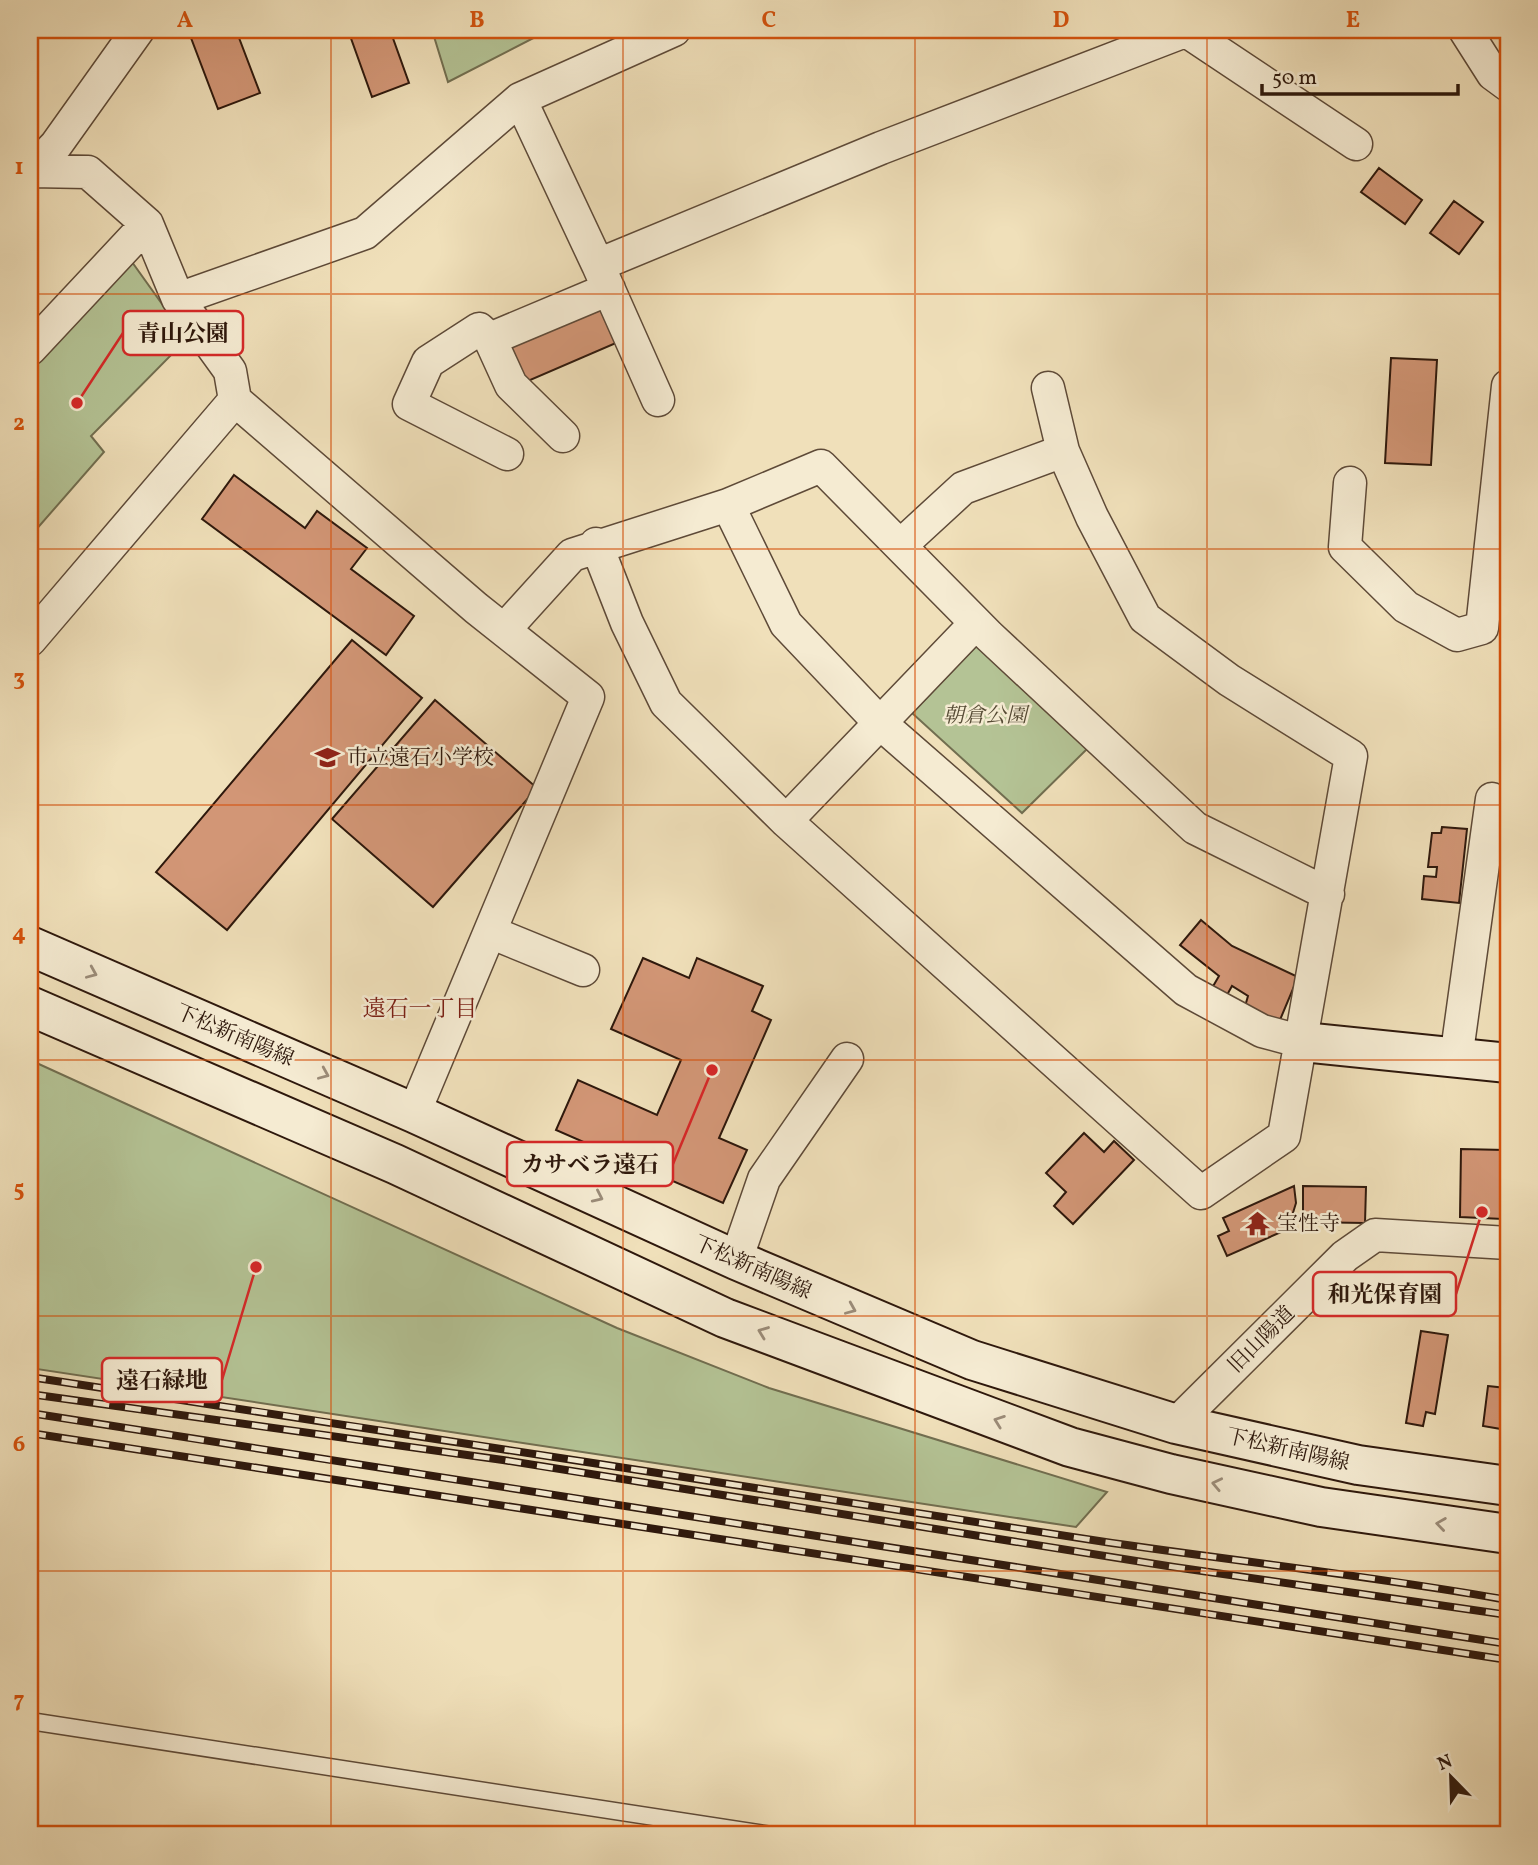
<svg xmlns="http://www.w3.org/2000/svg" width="1538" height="1865" font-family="Vollkorn,'Noto Serif JP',serif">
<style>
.green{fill:#b4c395;stroke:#716e50;stroke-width:2}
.building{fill:#d29676;stroke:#2e180c;stroke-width:2}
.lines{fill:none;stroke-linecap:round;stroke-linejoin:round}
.lane-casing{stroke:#5e4a38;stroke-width:19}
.street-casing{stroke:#5e4a38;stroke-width:35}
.secondary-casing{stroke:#2e180c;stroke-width:42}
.lane{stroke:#f5ebd2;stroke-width:16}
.street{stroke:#f5ebd2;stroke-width:32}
.secondary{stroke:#f5ebd2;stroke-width:38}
.rail-casing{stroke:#2e180c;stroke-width:8}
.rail{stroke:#f5ebd2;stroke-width:5;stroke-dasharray:16;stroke-linecap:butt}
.oneway{stroke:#9b8c79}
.grid{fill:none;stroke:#d5520c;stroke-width:2;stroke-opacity:0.55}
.labels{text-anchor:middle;stroke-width:5;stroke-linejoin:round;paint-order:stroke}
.park-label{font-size:21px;font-style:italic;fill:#564b35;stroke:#f5ebd2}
.poi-label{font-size:21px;fill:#2e180c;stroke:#f5ebd2;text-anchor:start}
.street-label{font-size:21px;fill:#2e180c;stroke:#f5ebd2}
.neighbourhood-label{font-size:23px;fill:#7a1f14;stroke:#f5ebd2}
.leader{fill:none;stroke:#d62828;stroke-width:2.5}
.callout-dot{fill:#d62828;stroke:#f5ebd2;stroke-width:2.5}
.callout{fill:#f5ebd2;stroke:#d62828;stroke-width:2.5}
.callout-label{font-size:23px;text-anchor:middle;font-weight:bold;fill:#2e180c}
.neatline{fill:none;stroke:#d5520c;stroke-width:2.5}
.grid-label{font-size:23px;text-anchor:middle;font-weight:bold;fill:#d5520c}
</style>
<rect width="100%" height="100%" fill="#f0e0ba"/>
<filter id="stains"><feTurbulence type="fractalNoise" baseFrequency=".00286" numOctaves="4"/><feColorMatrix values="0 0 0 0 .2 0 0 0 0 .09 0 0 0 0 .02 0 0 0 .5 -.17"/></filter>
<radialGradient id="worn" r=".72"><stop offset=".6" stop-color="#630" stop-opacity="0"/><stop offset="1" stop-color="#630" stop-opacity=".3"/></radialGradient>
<path class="green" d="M432,30H549L448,82Z
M132,262L187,339L91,436L104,452L34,532L30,528V370Z
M979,643L1088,748L1022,813L912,713Z
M30,1060L617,1328L769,1388L1107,1492L1076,1527L30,1368Z"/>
<path class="building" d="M188,30H236L260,93L218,109Z
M348,30H390L409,83L372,97Z
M1379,168L1422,200L1405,224L1361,192Z
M1454,201L1483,222L1459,254L1430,233Z
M600,305L616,343L521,384L504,346Z
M1391,358L1437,360L1431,465L1385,463Z
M234,475L305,528L317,511L367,548L351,569L414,616L386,655L202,519Z
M352,640L422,698L227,930L156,872Z
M435,700L537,788L433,907L332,819Z
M1442,827L1467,829L1459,903L1422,899L1424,876L1436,877L1437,867H1428L1432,833H1441Z
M1201,920L1232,946L1298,977L1277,1027L1244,1010L1248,996L1232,986L1227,995L1212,988L1219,976L1180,945Z
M643,958L689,978L697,958L763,986L752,1011L771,1020L719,1138L747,1150L723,1203L556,1130L578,1080L657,1115L681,1060L611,1029Z
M1084,1133L1104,1152L1114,1141L1134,1160L1073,1224L1054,1206L1066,1192L1046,1173Z
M1461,1149L1505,1150L1503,1219L1460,1217Z
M1294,1186L1296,1203L1288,1229L1227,1256L1218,1236L1229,1231L1223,1218Z
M1303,1186L1366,1187L1365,1223L1303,1222Z
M1421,1331L1448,1335L1435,1414L1426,1412L1423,1426L1406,1423Z
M1488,1386L1506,1388L1501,1429L1483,1426Z"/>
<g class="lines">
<defs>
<path id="lane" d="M30,1721L771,1835"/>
<path id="street" d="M1185,30L1356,144
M1465,30L1493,74L1508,85
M520,99L598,265L881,148L1185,31
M31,171L88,172L147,224L178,299L230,371L235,400L476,608L588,697L414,1113
M30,172L56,145L138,30
M598,265L658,400
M178,299L365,233L520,99L674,30
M490,339L609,289
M30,349L147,224
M507,454L409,404L428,362L479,329L490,339L511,385L563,436
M1350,483L1345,547L1406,607L1457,635L1482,628L1508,386
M728,505L786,624L880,723L1186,990L1262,1031L1303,1042
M596,544L627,623L666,703L786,821L1201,1193L1284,1136L1351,756L1229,680L1145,618L1092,517L1063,451L1048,388
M900,546L963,488L1063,451
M504,630L572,555L728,505L821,466L989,636L1195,828L1328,894
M30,640L235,400
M786,821L976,623
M490,932L583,970
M1456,1059L1492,799
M736,1260L764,1179L847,1059
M1176,1424L1345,1256L1375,1235L1508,1243"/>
<path id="secondary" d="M30,946L414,1113L736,1260L972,1360L1176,1424L1358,1465L1508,1486
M30,1006L395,1164L725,1318L1070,1447L1171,1474L1321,1507L1508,1534
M1303,1042L1508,1063"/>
</defs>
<use href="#lane" class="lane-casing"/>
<use href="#street" class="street-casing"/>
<use href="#secondary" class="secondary-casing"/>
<use href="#lane" class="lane"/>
<use href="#street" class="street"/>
<use href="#secondary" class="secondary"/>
<defs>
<path id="rail" d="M30,1377C386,1431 743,1486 1099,1541C1235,1561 1373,1576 1508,1600
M30,1394L503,1460L1174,1567L1508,1615
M30,1413L1508,1644
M30,1433L1508,1660"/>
</defs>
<use href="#rail" class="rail-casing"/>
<use href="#rail" class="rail"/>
</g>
<defs><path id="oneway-chevron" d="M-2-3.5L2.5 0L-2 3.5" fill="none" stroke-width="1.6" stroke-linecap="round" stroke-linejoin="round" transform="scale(1.75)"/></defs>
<g class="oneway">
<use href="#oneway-chevron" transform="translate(92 973) rotate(23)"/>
<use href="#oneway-chevron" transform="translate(324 1074) rotate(23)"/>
<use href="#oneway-chevron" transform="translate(598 1197) rotate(25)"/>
<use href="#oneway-chevron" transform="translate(851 1309) rotate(23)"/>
<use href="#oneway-chevron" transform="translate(763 1332) rotate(-159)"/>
<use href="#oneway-chevron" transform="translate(999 1421) rotate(-160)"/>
<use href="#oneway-chevron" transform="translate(1217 1484) rotate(-168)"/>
<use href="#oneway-chevron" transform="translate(1441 1524) rotate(-172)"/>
</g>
<path class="grid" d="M331,30V1835M623,30V1835M915,30V1835M1207,30V1835M30,294H1508M30,549H1508M30,805H1508M30,1060H1508M30,1316H1508M30,1571H1508"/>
<defs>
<symbol id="school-bare" viewBox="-9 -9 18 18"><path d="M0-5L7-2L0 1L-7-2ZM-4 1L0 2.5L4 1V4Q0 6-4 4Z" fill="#8f2418" stroke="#f5ebd2" stroke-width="2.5" paint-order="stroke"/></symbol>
<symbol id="temple-bare" viewBox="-9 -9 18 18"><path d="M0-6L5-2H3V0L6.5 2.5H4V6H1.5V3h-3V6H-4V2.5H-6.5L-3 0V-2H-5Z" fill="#8f2418" stroke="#f5ebd2" stroke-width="2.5" paint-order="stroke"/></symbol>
</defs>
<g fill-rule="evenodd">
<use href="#school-bare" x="310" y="740" width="35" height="35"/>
<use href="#temple-bare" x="1240" y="1206" width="35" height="35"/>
</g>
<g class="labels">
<g class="park-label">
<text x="985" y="722">朝倉公園</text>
</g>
<g class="poi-label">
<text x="347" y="764">市立遠石小学校</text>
<text x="1277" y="1230">宝性寺</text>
</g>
<g class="street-label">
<text transform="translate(235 1035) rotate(23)" y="7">下松新南陽線</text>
<text transform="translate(753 1267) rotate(24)" y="7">下松新南陽線</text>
<text transform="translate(1261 1339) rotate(-45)" y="7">旧山陽道</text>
<text transform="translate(1288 1449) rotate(13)" y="7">下松新南陽線</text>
</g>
<g class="neighbourhood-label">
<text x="420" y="1016">遠石一丁目</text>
</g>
</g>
<path class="leader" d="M77 403L123 333M712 1070L673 1164M1482 1212L1456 1294M256 1267L222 1380"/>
<g class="callout-dot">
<circle cx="77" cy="403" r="7"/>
<circle cx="712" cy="1070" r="7"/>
<circle cx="1482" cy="1212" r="7"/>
<circle cx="256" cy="1267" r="7"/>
</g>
<g class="callout">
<rect x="123" y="311" width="120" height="44" rx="7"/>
<rect x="507" y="1142" width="166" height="44" rx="7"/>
<rect x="1313" y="1272" width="143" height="44" rx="7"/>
<rect x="102" y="1358" width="120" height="44" rx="7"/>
</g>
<g class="callout-label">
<text x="183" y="341">青山公園</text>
<text x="590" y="1172">カサベラ遠石</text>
<text x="1385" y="1302">和光保育園</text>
<text x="162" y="1388">遠石緑地</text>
</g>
<rect width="1538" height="1865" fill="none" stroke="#f0e0ba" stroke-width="77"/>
<g transform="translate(1451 1777) rotate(337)" stroke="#f5ebd2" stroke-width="5" paint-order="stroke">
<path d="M0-5L12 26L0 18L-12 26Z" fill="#2e180c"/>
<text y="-10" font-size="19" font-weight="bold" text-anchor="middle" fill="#2e180c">N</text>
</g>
<path d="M1262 84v10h196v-10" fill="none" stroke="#2e180c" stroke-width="3.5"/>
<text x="1272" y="84" font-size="21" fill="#2e180c" stroke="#f5ebd2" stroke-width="5" paint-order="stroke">50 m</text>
<rect x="38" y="38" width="1462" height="1788" class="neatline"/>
<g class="grid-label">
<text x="185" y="27">A</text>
<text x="477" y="27">B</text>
<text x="769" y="27">C</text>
<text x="1061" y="27">D</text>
<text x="1353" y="27">E</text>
<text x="19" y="174">1</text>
<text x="19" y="430">2</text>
<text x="19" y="685">3</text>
<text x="19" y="940">4</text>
<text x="19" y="1196">5</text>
<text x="19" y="1451">6</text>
<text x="19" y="1707">7</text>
</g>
<rect width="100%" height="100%" filter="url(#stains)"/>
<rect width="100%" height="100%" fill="url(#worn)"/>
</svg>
